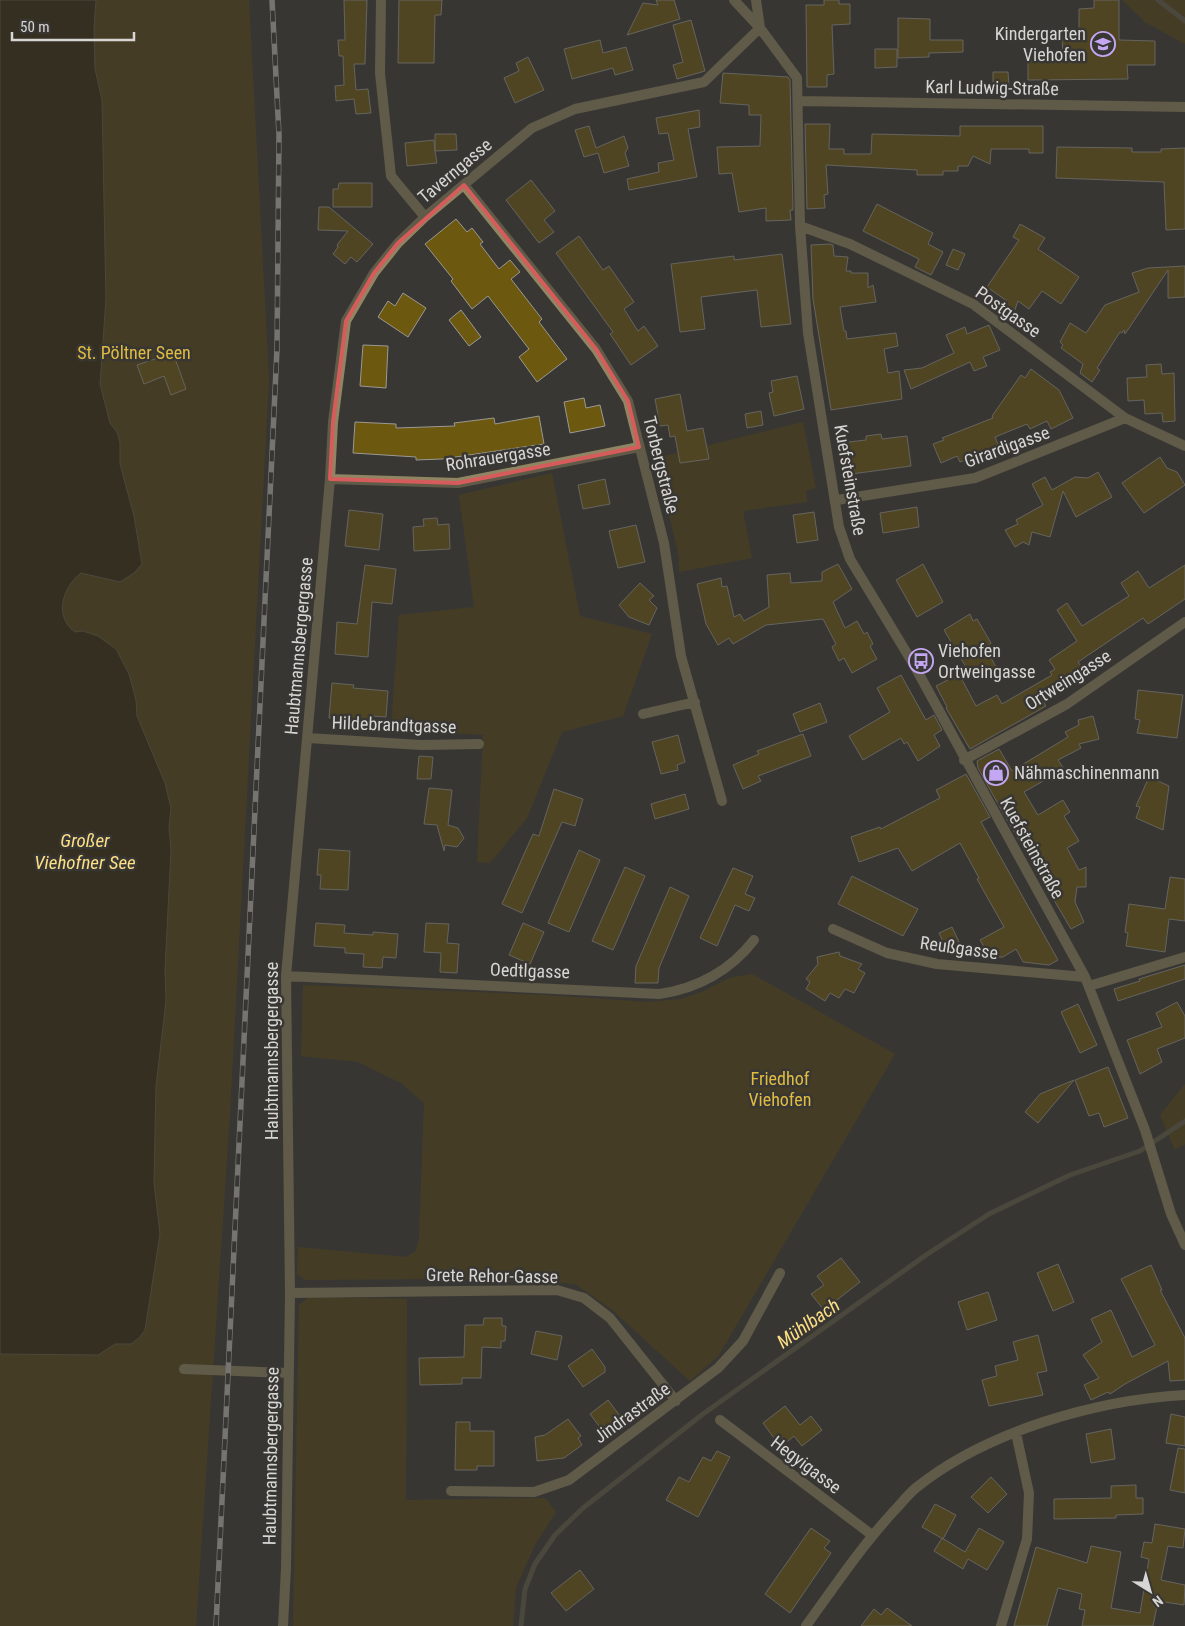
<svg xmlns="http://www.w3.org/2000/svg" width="1185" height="1626" font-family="'Roboto Condensed',sans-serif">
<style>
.green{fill:#524415}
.water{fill:#2f260a;stroke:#615b47}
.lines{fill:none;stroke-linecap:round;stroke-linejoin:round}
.stream{stroke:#615b47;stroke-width:5}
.building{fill:#6d580f;stroke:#9a9994}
.minor{stroke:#908563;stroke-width:10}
.rail-casing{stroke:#c0bfbd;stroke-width:5.5}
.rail{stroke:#393733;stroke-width:4;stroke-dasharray:11;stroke-linecap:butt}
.marked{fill:none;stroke:#d65c5c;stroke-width:4;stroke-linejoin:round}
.labels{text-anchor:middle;stroke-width:5;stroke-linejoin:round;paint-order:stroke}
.poi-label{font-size:18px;fill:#d7d6d4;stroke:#393733;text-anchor:start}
.street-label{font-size:18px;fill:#d7d6d4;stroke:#393733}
.park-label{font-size:18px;fill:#e1bc42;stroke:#393733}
.water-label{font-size:19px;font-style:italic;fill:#fddf86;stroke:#393733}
</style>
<rect width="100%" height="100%" fill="#393733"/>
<path class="green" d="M0,0H249L269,379L230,1113L196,1626H0Z
M1122,0H1185V44L1145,22Z
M803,422L816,488L806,491L807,502L743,511L752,558L679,572V557L656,458Z
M552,473L580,616L652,634L623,716L562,732L527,818L490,863L477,862L483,735L391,730L399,615L474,607L459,495Z
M752,974L895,1054L719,1355L690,1381L610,1308L575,1284L553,1282L435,1279L305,1280L297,1274L298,1247L406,1257L415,1252L419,1240L424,1103L401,1083L358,1062L301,1056L303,985L545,995L647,1002L681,999L704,991L729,978Z
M1185,1084V1144L1175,1150L1160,1115Z
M309,1297L407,1299L406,1500L545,1498L556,1512L535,1545L516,1587L513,1626H293L299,1305Z"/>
<path class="water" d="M0,0H96L94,29L95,69L102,100L106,299L100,384L110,423L117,432L120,442V464L134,516L142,564L134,573L120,582L81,573C63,587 53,616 75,632L83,631L98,636L116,649L129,674L136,700L137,716L165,783L171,808L169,827L171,850L165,970L166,1001L156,1086L154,1183L160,1234L145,1330L139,1338L131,1344H115L98,1355L0,1354Z"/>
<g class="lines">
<path class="stream" d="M1158,0L1185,21
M521,1626L525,1589L535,1564L555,1535L583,1508L703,1414L926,1255L989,1214L1070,1175L1140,1151L1185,1121"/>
</g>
<path class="building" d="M344,0H367L365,64H354L356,90L368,89L371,113L356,114L354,99L336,101L335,86L344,85L343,56H339L338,40H345Z
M399,0H442L441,15H435L434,63H398Z
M656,0H674L680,19L627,35L643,3L658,5Z
M824,0H839V4H850V24L832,25L834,74L827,75V87H807L806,5H824Z
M1094,0H1119V40L1155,41V65H1127L1128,79L1028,80V61L1063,60L1062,34L1079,35V9L1094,8Z
M898,18L930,19V40H963V52L929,53V57L898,58Z
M691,20L705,71L677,79L673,65L683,62L673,25Z
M600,40L603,53L626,47L633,70L615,75L613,68L572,79L564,49Z
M875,49H897V67L875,68Z
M528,57L544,90L515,103L504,78L519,71L516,63Z
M993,72H1008L1009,86L993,87Z
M723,73L788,77L790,80L793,210H790L791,220L766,221V208L739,212L732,173L719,174L717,147L760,146L761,115H749V105L720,103Z
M699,110L700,127L688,129L697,177L629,190L627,179L659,172L658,163L674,160L668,133L659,134L656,118Z
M805,124H830L829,149H844V154H871L872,134L960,136V126H1043V153H1029V149H991L990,164L973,156L968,166H958V171H943V175H917V170L826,165L828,194L824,195L825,208L807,209Z
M589,126L596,148L624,136L628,148L625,153L629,166L604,173L598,153L584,157L575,130Z
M435,134H456L457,150L435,151L437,163L407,166L405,143L434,140L435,151Z
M1057,147L1132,148V152H1161V149L1185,148V229L1166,230L1164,182L1056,178Z
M531,180L555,211L544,220L554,232L539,243L506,200Z
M339,183H372V207H333V189H338Z
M877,204L933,233L928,244L943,252L931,275L915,267L919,259L863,231Z
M319,207H329L373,244L357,262L351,257L345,264L333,254L338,247L337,245L348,231L318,230Z
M456,219L467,232L472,228L483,242L480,244L499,269L510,260L520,272L511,279L542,319L539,322L567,359L537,382L519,357L529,349L488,296L472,309L451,281L453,279L425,244Z
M1020,224L1045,238L1038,249L1079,277L1061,304L1042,291L1029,309L1018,301L1011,321L997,312L1007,301L987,287L1019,240L1013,237Z
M579,236L603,270L609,266L634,302L624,309L638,331L644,326L658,346L631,365L610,334L613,332L556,253Z
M830,244L833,245L834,256L848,257L846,271H851V273H868V288L873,285L876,302L840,307L844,331H846L847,339L896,333L898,346L884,349L888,373L899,371L902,399L831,410L813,299L811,245Z
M953,249L965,254L958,270L946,265Z
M782,254L791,324L761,327L757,290L701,297L705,329L680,332L671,264L734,256V260Z
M1185,266V297L1168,298V270L1125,334L1124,330L1122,333L1120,332L1097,368L1100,370L1092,382L1080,373L1083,364L1061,348L1063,345L1060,342L1070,323L1086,333L1105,305L1139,292L1132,273L1148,268Z
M403,293L426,308L408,337L378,317L388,301L395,306Z
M461,310L481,337L469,346L449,320Z
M989,325L1000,350L983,357L987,366L974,371L970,362L911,389L904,370L922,368L954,353L946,335L965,327L967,334Z
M363,345L388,346L386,388L360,386Z
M172,350L186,389L171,395L164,376L144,384L137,365L158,358V356Z
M1161,364L1162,374L1174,373L1175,421L1163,422L1162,413L1145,414L1144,400L1128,401L1127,378L1147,377L1146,365Z
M1031,369L1059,390L1073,418L1051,429L1047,421L1030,429L1027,424L995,437L999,447L960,462L957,456L941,463L933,444L944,440L942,438L993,418L992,416L1021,375L1025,378Z
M797,376L804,409L774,416L769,393L773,392L771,381Z
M680,394L687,431L703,428L709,459L680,463L675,436L670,437L668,425L660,426L655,399Z
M584,398L586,408L600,405L605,426L570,433L564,402Z
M761,411L763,425L747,428L745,414Z
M539,416L544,444L442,459L416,460V457L353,453L355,422L396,424V428L455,426L454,423L494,418L495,424Z
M881,434L882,439L907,436L911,466L844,475L840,443L866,440V436Z
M1160,457L1167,468L1177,472L1185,485L1144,513L1122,483Z
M1098,472L1112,497L1076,517L1063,491L1050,537L1032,532L1029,545L1023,542L1015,547L1005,530L1018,524L1016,520L1043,505L1032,484L1045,477L1052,490L1075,477L1088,478Z
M605,479L610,504L583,509L578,485Z
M917,507L919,527L883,533L880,513Z
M349,510L383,514L379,550L345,546Z
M814,512L818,540L797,543L793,515Z
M437,518L438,525L449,524L450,549L414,551L413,527L424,526L423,519Z
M636,525L645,562L618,568L609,531Z
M838,564L852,589L833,602L845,628L857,621L864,634L867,632L873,644L870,646L877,659L852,673L844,658L839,661L832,647L836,644L823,619L766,625L733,644L729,638L718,645L706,624L697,584L721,578L722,587L727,586L734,617L740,614L744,621L769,607L767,575L790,573L791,583L822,581V572Z
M923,564L943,602L917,617L896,580Z
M365,565L396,569L392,604L372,602L368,657L335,654L337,622L357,624Z
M1185,565V599L1148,624L1143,618L1078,662L1083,669L1041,698L1046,706L970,749L946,708L947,707L936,686L959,674L976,706L997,695L1002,704L1052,675L1050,672L1055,669L1049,660L1077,641L1057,610L1067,603L1082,626L1129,596L1121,583L1138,571L1149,588Z
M640,583L654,596L649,600L657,608L649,625L629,617L619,605Z
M970,614L973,621L977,619L991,643L986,649L996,667L973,679L944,630Z
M901,675L926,720L934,715L942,730L934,735L940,746L918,761L907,742L904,744L901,738L863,760L849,736L890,712L877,688Z
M332,683L354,685L353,688L388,691L386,717L372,716V721L329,718Z
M1138,690L1183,695L1177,738L1137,733L1140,720L1135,719Z
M820,703L827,722L800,732L793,714Z
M1093,716L1099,739L1079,744L1081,748L1058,760L1064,769L1024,792L1038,815L1063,800L1070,812L1064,816L1079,841L1067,848L1079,870L1086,867V887H1077L1075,902L1084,922L1071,929L1002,811L978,768L977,761L999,749L1012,771L1068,737L1065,732L1079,725L1078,720Z
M803,734L811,756L758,776L761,781L743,789L733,765L759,754L757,751Z
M678,735L685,762L677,765L678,770L661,774L652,742Z
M419,756L433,757L431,779H417Z
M966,774L990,817L981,822L1058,960L1049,965L1023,962L1016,949L1003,957H990L980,940L1004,927L977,879L979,878L960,843L912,871L898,848L859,862L851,837L880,827L881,829L940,798L936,790Z
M1149,777L1169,786L1163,830L1136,818L1140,807L1136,806Z
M429,788L452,790L448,825L458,828L464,838L457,847L445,845L444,851L437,825L424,824Z
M554,789L583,799L575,826L562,822L522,913L502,904L533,834L539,836Z
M685,794L689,809L655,819L651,804Z
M319,849L350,851L348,890L320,889L321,875H317Z
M579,850L600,860L569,932L548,923Z
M625,867L645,876L613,950L592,941Z
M733,868L753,876L745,894L755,898L749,911L735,905L717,946L700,938Z
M852,876L918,909L903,936L838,904Z
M1170,877L1185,879V921L1169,919L1165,952L1126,946L1128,933L1125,932L1129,904L1165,909Z
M670,887L689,896L659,968L658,983H635L636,966Z
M316,923L345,925L344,933L373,935V932L398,934L396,958L383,957L382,968L363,967L364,954L345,953V948L314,946Z
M426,923L449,924L447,943L459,944L457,973L440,972L441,953L424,952Z
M523,923L544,932L530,964L509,955Z
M952,927L960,944L947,950L939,933Z
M839,952L840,956L862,964L858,969L865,973L854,993L845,989L839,998L830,993L825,1001L806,989L810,982L806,979L818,964L817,957Z
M1185,965V979L1118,1001L1114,989L1140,981L1139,979Z
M1177,1002L1185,1016V1038L1157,1049L1162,1062L1140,1074L1127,1040L1162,1027L1156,1013Z
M1078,1004L1097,1045L1080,1053L1061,1012Z
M1108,1067L1128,1118L1104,1127L1099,1113L1089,1116L1075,1080Z
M1074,1080L1038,1123L1025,1112L1040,1094Z
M841,1258L860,1282L824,1310L811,1294L824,1285L817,1276Z
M1058,1264L1074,1302L1053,1311L1037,1273Z
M1151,1265L1162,1290H1160L1185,1338V1380L1170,1381L1168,1361L1125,1384L1110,1394L1108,1392L1091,1400L1084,1385L1099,1378L1083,1355L1102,1342L1091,1319L1111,1310L1132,1357L1155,1345L1121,1279Z
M988,1292L997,1320L967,1330L958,1302Z
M484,1318H502V1326H506L505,1341H501V1348L482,1347L481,1378H462V1384L420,1385L419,1358L464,1357L465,1325H483Z
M536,1331L562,1336L557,1360L531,1354Z
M1038,1335L1047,1371L1037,1373L1043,1395L989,1406L982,1380L997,1376L995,1366L1018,1360L1013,1342Z
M592,1349L605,1367V1372L583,1387L568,1366Z
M608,1400L620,1416L602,1430L590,1414Z
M785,1406L800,1425L811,1416L822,1430L802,1446L794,1436L787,1442L783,1437L777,1442L763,1423Z
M1171,1414L1185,1417V1446L1166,1443Z
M568,1419L581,1436L578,1438L582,1445L564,1458L537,1461L535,1437L545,1435Z
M456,1422H470V1431H494V1466H477V1470H455Z
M1111,1429L1115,1459L1091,1463L1086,1434Z
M1178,1448L1185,1449V1493L1170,1490Z
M717,1451L730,1457L698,1517L666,1500L679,1477L689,1482L703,1457L711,1461Z
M991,1477L1007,1494L988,1513L971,1497Z
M1136,1485V1498H1143V1514L1116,1515V1518L1054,1519V1499L1111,1498V1486Z
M935,1504L956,1515L943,1539L922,1527Z
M1155,1524L1185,1529L1183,1548L1168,1546L1161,1580L1185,1585L1184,1605L1158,1601L1153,1626H1082L1085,1610L1079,1609L1082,1594L1058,1588L1047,1626H1014L1036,1547L1087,1563L1091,1546L1121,1552L1111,1608L1140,1613L1149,1559L1141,1557L1144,1542L1152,1543Z
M811,1528L830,1541L824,1548L831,1553L790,1613L765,1594Z
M979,1528L1004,1542L987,1570L968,1559L963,1569L934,1551L942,1538L965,1552Z
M580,1570L594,1589L566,1611L551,1593Z
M887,1608L912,1626H861L874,1609L881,1615Z"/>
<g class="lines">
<path class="minor" d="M381,0L380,73L391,176L425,217
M734,0L760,28L797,78L800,226L808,333L839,527L850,559L914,665L1085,977L1145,1130L1171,1214L1185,1245
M756,0L760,28
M799,101L1185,107
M464,185L596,349L628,401L664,543L681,656L722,801
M800,226L850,244L973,304L1125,418L1185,446
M330,479L458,483L639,447
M837,500L975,478L1125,418
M643,714L695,702
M308,738L421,745L479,744
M964,760L1067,704L1185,622
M833,929L887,953L937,964L1085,977
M286,976L659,994C697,989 731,970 754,940
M1089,986L1185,957
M290,1293L557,1290L584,1298L610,1318L676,1401
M184,1369L289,1373
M720,1420L872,1535
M451,1491L534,1492L569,1480L718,1368L743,1341L780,1273
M283,1626L286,1568L290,1293L286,976L330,479L333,422L346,321L374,273L398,243L425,217L532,128L575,109L704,82L760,28
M806,1626C834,1587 861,1547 893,1512C901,1504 908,1494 917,1487C987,1431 1096,1400 1185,1395
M1001,1626L1027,1539L1029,1493L1016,1433"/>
<defs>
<path id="rail" d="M216,1626L277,349L279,135L272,0"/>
</defs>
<use href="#rail" class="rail-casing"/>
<use href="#rail" class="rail"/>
</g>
<path d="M0 0H1185V1626H0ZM464,185L596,349L628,401L639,447L458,483L330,479L333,422L346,321L374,273L398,243Z" fill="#393733" fill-opacity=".55" fill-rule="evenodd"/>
<path class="marked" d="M464,185L596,349L628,401L639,447L458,483L330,479L333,422L346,321L374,273L398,243Z"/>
<defs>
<symbol id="school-ring" viewBox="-11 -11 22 22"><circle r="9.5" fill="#393733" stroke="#c3a7f2" stroke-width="1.5"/><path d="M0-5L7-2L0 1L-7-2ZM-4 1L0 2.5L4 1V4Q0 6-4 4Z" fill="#c3a7f2"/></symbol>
<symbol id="bus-ring" viewBox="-11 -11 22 22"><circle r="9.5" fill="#393733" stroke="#c3a7f2" stroke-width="1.5"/><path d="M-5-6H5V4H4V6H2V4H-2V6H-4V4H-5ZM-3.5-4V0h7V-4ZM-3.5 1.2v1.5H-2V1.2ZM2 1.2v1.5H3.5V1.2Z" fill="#c3a7f2"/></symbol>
<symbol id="shop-ring" viewBox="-11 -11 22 22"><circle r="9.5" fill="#393733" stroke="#c3a7f2" stroke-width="1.5"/><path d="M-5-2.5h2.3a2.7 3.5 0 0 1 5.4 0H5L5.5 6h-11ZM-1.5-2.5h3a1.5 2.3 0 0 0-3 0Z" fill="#c3a7f2"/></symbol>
</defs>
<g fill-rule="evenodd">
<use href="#school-ring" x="1089" y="30" width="28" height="28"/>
<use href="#bus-ring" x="907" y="647" width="28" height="28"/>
<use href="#shop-ring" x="982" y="759" width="28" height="28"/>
</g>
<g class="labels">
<g class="poi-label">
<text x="1086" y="40" text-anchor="end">Kindergarten<tspan x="1086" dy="21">Viehofen</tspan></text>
<text x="938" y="657">Viehofen<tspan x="938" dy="21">Ortweingasse</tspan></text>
<text x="1014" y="779">Nähmaschinenmann</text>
</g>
<g class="street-label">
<text transform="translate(992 88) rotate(1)" y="6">Karl Ludwig-Straße</text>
<text transform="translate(455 171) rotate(-40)" y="6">Taverngasse</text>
<text transform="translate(1008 312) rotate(35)" y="6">Postgasse</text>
<text transform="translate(1007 447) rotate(-20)" y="6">Girardigasse</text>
<text transform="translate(498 457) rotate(-9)" y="6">Rohrauergasse</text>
<text transform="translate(661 465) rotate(76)" y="6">Torbergstraße</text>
<text transform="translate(850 480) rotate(80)" y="6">Kuefsteinstraße</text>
<text transform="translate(299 646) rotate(-85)" y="6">Haubtmannsbergergasse</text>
<text transform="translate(1068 680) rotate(-32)" y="6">Ortweingasse</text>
<text transform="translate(394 725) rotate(2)" y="6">Hildebrandtgasse</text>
<text transform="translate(1032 848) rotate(61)" y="6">Kuefsteinstraße</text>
<text transform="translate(959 948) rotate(8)" y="6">Reußgasse</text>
<text transform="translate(530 971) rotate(2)" y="6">Oedtlgasse</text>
<text transform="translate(272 1051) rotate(-90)" y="6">Haubtmannsbergergasse</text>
<text transform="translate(492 1276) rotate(1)" y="6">Grete Rehor-Gasse</text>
<text transform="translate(632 1413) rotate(-36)" y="6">Jindrastraße</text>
<text transform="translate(271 1456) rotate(-89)" y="6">Haubtmannsbergergasse</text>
<text transform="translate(806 1465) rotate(37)" y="6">Hegyigasse</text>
</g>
<g class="park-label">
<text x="134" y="359">St. Pöltner Seen</text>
<text x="780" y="1085">Friedhof<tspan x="780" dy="21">Viehofen</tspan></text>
</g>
<g class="water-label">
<text x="85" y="847">Großer<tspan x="85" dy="22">Viehofner See</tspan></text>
<text transform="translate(808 1323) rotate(-35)" y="7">Mühlbach</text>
</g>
</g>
<g transform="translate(1150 1591) rotate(143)" stroke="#393733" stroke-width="4" paint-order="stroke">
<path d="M0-4L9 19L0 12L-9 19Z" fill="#d7d6d4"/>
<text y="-8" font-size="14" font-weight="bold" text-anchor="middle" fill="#d7d6d4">N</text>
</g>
<path d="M12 32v8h122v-8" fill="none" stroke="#d7d6d4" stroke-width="2.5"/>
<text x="20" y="32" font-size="15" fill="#d7d6d4" stroke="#393733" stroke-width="4" paint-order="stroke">50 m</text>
</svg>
